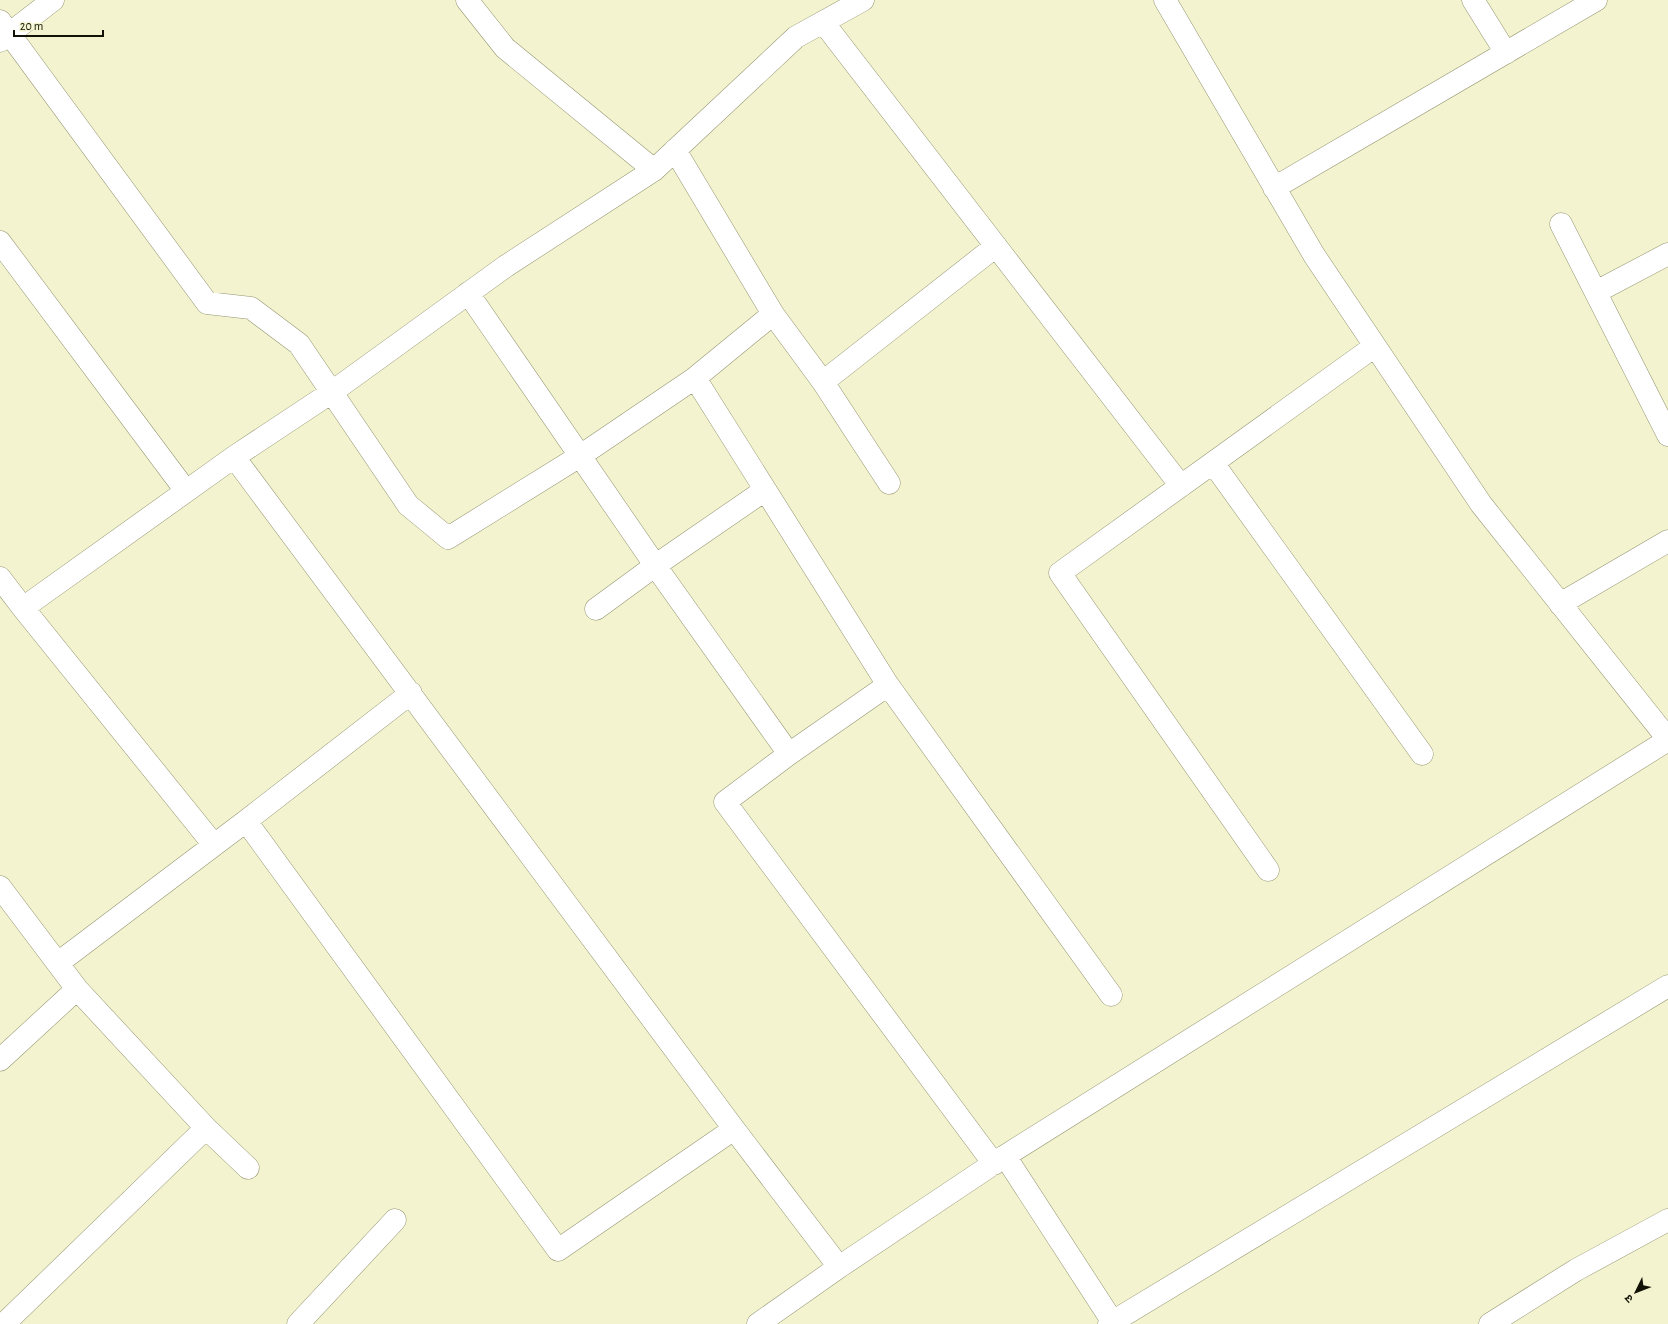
<svg xmlns="http://www.w3.org/2000/svg" width="1668" height="1324" font-family="'Alegreya Sans','Noto Sans Devanagari',sans-serif">
<style>
.lines{fill:none;stroke-linecap:round;stroke-linejoin:round}
.street-casing{stroke:#959573;stroke-width:23}
.street{stroke:#fff;stroke-width:22}
</style>
<rect width="100%" height="100%" fill="#f3f4cf"/>
<g class="lines">
<defs>
<path id="street" d="M467,0L505,48L654,170
M1165,0L1314,255L1481,504L1668,739
M1473,0L1506,53
M0,21L207,303L251,308L299,344L408,505L448,538L580,456L695,378L888,685L1111,995
M823,22L1181,486
M0,41L53,0
M675,150L773,314L695,378
M1274,188L1596,0
M1561,224L1668,435
M0,242L186,491
M1596,292L1668,254
M468,293L664,578L789,754
M773,314L823,382L889,483
M823,382L996,246
M234,457L734,1129L839,1267
M1213,463L1422,754
M0,578L23,608L214,845
M1560,604L1668,541
M23,608L234,457L332,392L506,266L654,170L796,37L863,0
M596,609L656,565L765,490
M888,685L789,754L725,802L994,1164
M246,821L558,1250L734,1129
M1268,870L1060,573L1375,346
M0,887L77,989L206,1128L248,1168
M58,963L246,821L411,693
M0,1060L77,989
M1005,1156L1114,1324
M4,1324L206,1128
M298,1324L395,1220
M758,1324L839,1267L1005,1156L1668,740
M1109,1324L1668,986
M1490,1324L1576,1270L1668,1220"/>
</defs>
<use href="#street" class="street-casing"/>
<use href="#street" class="street"/>
</g>
<g transform="translate(1636 1292) rotate(227)" stroke="#f3f4cf" stroke-width="3" paint-order="stroke">
<path d="M0-3L7 15L0 10L-7 15Z" fill="#121206"/>
<text y="-6" font-size="11" font-weight="bold" text-anchor="middle" fill="#121206">उ</text>
</g>
<path d="M14 30v6h89v-6" fill="none" stroke="#121206" stroke-width="2"/>
<text x="20" y="30" font-size="12" fill="#121206" stroke="#f3f4cf" stroke-width="3" paint-order="stroke">20 m</text>
</svg>
